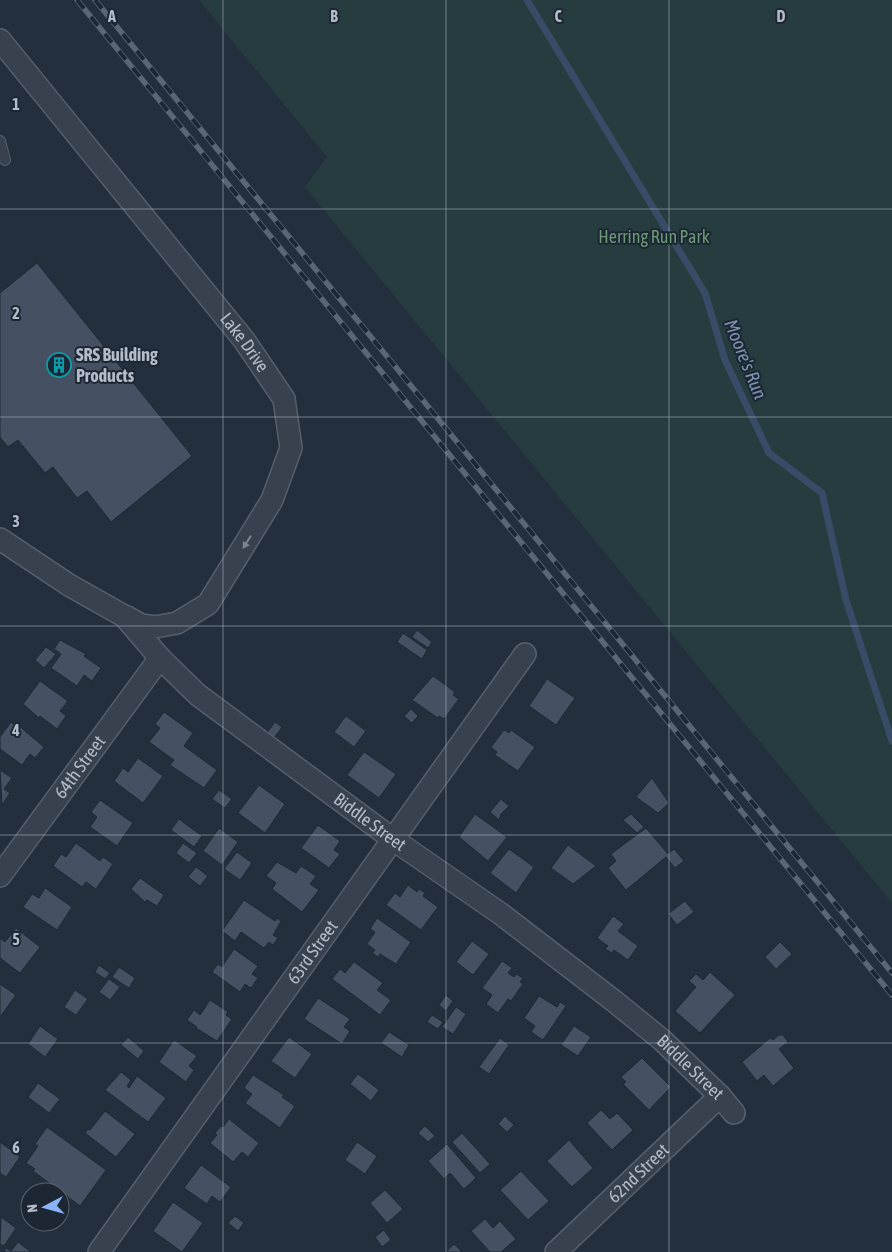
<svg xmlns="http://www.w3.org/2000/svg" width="892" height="1252" font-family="'Asap Condensed',sans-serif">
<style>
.green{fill:#263c3f}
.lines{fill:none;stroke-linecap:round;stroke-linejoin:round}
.stream{stroke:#394c67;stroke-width:7}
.building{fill:#455162;stroke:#1f2835}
.service-casing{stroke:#565f6c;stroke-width:12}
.minor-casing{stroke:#565f6c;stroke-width:24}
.service{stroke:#38414e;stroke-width:10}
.minor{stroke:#38414e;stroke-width:21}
.rail-casing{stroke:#5a6575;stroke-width:5.5}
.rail{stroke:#1d2633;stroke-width:4;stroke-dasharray:11;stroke-linecap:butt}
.oneway{fill:#7c8592}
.grid{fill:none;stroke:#b4bcc9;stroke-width:1;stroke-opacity:0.55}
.labels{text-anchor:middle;stroke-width:4;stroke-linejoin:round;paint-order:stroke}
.park-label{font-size:18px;fill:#6b9a76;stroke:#1d2633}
.street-label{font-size:18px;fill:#b4bcc9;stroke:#1d2633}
.poi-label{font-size:18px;font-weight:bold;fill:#b4bcc9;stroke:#1d2633;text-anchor:start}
.water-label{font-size:19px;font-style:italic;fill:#7c92b1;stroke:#1d2633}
.grid-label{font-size:16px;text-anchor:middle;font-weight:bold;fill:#b4bcc9;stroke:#1d2633;stroke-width:4;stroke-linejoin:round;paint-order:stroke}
</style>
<rect width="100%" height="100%" fill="#242f3e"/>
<path class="green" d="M199,0H892V903L305,187L327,157Z"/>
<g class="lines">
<path class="stream" d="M527,0L705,293L725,360L769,453L822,493L846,600L892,741"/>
</g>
<path class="building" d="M37,263L192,456L111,522L87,491L77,498L53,467L45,473L18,440L8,447L0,437V293Z
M417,630L432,642L428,648L412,637Z
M403,633L427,650L422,659L397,642Z
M60,640L86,654L84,656L101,668L92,681L84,675L77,686L51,668L61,654L54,649Z
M46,647L56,654L44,668L35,660Z
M433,676L455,692L453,695L459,699L444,719L439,716L438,718L412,700Z
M547,679L575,698L556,725L529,706Z
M40,681L68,701L60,711L66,716L57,729L40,716L39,718L23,704Z
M411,709L418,716L412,723L404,716Z
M164,712L193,733L184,746L217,770L204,788L170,765L174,760L149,742L160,728L155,724Z
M346,716L366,731L354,747L334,732Z
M11,722L17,727L18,725L44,747L35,758L30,754L22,765L0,749V737Z
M275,722L282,727L274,738L267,733Z
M504,730L509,733L511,730L535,747L518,771L495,755L497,752L491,747Z
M364,752L396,774L379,798L347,775Z
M138,758L163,776L143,803L114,781L123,768L128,772Z
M0,770L12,778L4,789L10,793L2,805Z
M652,778L669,803L658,813L636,797Z
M259,785L285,804L265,833L238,813Z
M219,790L232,799L225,808L212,799Z
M501,799L509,806L501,814L499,820L490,812Z
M100,800L133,823L117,846L90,827L97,817L91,812Z
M475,814L507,837L488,861L459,837Z
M631,814L644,827L637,833L623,820Z
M179,819L202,836L194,847L171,830Z
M318,825L340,841L334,850L340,854L329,868L301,848Z
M219,828L238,842L222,865L203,851Z
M646,828L668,854L674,849L684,861L675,868L666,857L626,890L608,868L616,861L611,854Z
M76,843L100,861L103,857L113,864L96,889L86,882L82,887L53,866L61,854L66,857Z
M183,843L197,853L189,863L176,853Z
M568,845L596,866L573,884L551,868Z
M509,849L534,867L516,893L490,873Z
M237,852L252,863L240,880L224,869Z
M277,862L296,873L301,866L316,876L310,884L319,890L302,912L272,889L276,883L266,876Z
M196,867L208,876L200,886L188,877Z
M140,878L164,895L157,906L147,900L145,902L131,889Z
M408,885L417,892L419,889L425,893L423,896L438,907L421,930L386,905L395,893L400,897Z
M45,888L72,907L57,930L23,907L32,894L39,898Z
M244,900L275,921L277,918L281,921L273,935L278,938L273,945L269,942L264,948L241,932L235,941L222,931Z
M685,901L694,912L677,925L668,914Z
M613,916L624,924L618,931L638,946L628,960L614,950L612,953L605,949L608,946L597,938Z
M377,918L411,942L396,964L380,954L378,957L372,953L375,950L367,944L375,932L370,929Z
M16,928L40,947L20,973L0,958V938L5,942Z
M472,941L489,954L473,975L456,962Z
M780,942L792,954L776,969L765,957Z
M234,949L258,966L252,974L258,978L251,988L245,984L240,992L212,972L218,964L222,967Z
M502,961L512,968L508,973L514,977L516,974L523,978L520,982L523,984L511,1001L508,999L498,1013L486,1004L492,995L482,988Z
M354,962L383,983L377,990L391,1000L380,1015L332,979L340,969L345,973Z
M99,965L110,973L105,979L95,972Z
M119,967L135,978L129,988L112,977Z
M710,972L735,995L700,1033L675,1011L696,987L689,981L696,974L703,980Z
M109,979L120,987L110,1000L99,992Z
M0,984L16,995L0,1017Z
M75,990L88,999L76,1015L64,1007Z
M446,995L453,1001L446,1011L439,1005Z
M539,996L557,1007L560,1002L566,1006L543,1040L531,1032L535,1026L524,1018Z
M318,998L350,1019L344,1027L350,1031L342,1044L304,1019Z
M210,1000L228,1012L226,1015L232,1019L217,1041L196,1028L197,1027L187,1020L194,1010L200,1015Z
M456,1007L466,1014L453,1034L442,1027Z
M432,1015L443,1022L438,1029L427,1022Z
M40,1026L58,1039L45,1057L28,1044Z
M574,1026L591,1037L578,1056L561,1045Z
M389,1032L409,1045L402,1057L381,1043Z
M779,1035H783L788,1042L779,1049L794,1068L773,1086L764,1075L757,1081L742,1062L770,1038L773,1040Z
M128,1037L144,1051L138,1059L121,1045Z
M289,1037L312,1054L295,1078L271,1061Z
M500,1038L509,1045L489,1074L479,1067Z
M174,1040L197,1056L189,1066L194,1070L186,1082L159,1062Z
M642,1058L671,1087L649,1110L623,1084L626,1082L621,1077Z
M121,1072L131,1080L127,1086L129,1088L137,1076L166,1098L148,1122L105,1090Z
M358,1074L379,1090L371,1101L350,1084Z
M253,1075L284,1095L282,1097L295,1106L280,1128L245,1103L252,1094L244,1088Z
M38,1083L60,1099L49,1113L28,1097Z
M601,1110L610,1119L617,1113L633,1130L612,1150L587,1123Z
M105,1111L135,1134L116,1157L85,1133L88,1129L90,1130Z
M505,1116L514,1125L507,1132L498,1124Z
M229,1119L259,1143L248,1157L242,1152L233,1162L210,1143L217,1135L215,1133L221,1126L223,1127Z
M425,1126L435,1136L428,1142L418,1133Z
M47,1127L106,1170L80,1206L33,1171L35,1169L26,1163L38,1146L35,1144Z
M462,1133L490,1164L480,1173L452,1142Z
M569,1140L593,1168L572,1187L547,1161Z
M0,1142L20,1157L6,1177L0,1173Z
M357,1142L377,1156L365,1174L345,1160Z
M447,1144L476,1178L464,1189L450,1173L444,1179L428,1161Z
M201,1165L231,1187L220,1202L212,1196L207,1204L184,1188Z
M521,1171L549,1201L528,1220L500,1190Z
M385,1190L403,1209L387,1223L370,1203Z
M173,1202L203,1223L182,1252L153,1231Z
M235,1216L244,1223L238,1231L228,1223Z
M1,1217L16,1228L4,1246L0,1244Z
M485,1219L493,1228L500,1221L516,1239L501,1252H490L471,1231Z
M384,1230L391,1240L382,1247L375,1237Z
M18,1242L31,1252H4L6,1248L11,1251Z
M454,1244L462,1252H446Z"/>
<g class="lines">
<defs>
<path id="service" d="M0,141L5,160"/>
<g id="minor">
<path id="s1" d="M0,40L244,340L284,399L291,448L272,500L208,604L177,623L155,627L141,625L127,617"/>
<path id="s2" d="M0,539L69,585L124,616L160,658L198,695L394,840L501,914L614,1001L662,1040L720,1096L734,1113"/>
<path id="s3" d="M0,876L160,658"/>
<path id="s4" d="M99,1252L525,654"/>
<path id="s5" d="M556,1252L720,1096"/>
</g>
</defs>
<use href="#service" class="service-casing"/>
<use href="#minor" class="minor-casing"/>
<use href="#service" class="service"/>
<use href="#minor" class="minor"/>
<defs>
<path id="rail" d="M77,0L892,995
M95,0L892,973"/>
</defs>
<use href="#rail" class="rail-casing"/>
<use href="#rail" class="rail"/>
</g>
<defs><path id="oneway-solid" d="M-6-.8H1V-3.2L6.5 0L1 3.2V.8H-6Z" transform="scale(1.25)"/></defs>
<use class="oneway" href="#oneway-solid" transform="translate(247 542) rotate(122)"/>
<path class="grid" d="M223,0V1252M446,0V1252M669,0V1252M0,209H892M0,417H892M0,626H892M0,835H892M0,1043H892"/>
<defs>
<symbol id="building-ring" viewBox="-11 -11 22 22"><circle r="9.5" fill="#1d2633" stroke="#0f9aa8" stroke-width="1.5"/><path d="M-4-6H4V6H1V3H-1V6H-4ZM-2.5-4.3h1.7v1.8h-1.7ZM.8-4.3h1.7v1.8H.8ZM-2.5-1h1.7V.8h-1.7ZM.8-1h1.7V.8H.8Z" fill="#0f9aa8"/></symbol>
</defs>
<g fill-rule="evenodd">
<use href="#building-ring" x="45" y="351" width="28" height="28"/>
</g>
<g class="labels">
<g class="park-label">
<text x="654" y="243">Herring Run Park</text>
</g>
<g class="street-label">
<text dy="6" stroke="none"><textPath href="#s1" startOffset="389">Lake Drive</textPath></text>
<text dy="6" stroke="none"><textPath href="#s3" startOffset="135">64th Street</textPath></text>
<text dy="6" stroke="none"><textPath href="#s2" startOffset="468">Biddle Street</textPath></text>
<text dy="6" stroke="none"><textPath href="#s4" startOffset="368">63rd Street</textPath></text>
<text dy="6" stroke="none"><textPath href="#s2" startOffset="872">Biddle Street</textPath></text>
<text dy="6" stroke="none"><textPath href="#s5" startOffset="114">62nd Street</textPath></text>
</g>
<g class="poi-label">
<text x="76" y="361">SRS Building<tspan x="76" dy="21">Products</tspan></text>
</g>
<g class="water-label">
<text transform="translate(746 359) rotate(68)" y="7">Moore's Run</text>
</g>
</g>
<g class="grid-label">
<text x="112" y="22">A</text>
<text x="334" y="22">B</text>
<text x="558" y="22">C</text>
<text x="781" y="22">D</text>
<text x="16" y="110">1</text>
<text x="16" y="319">2</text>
<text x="16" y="527">3</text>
<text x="16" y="736">4</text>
<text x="16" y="945">5</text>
<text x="16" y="1153">6</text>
</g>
<g transform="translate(45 1207) rotate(264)"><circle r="24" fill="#1d2633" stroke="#59626f"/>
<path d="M0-4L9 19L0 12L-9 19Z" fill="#8ab4f8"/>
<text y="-8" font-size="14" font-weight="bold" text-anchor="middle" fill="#b4bcc9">N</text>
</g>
</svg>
